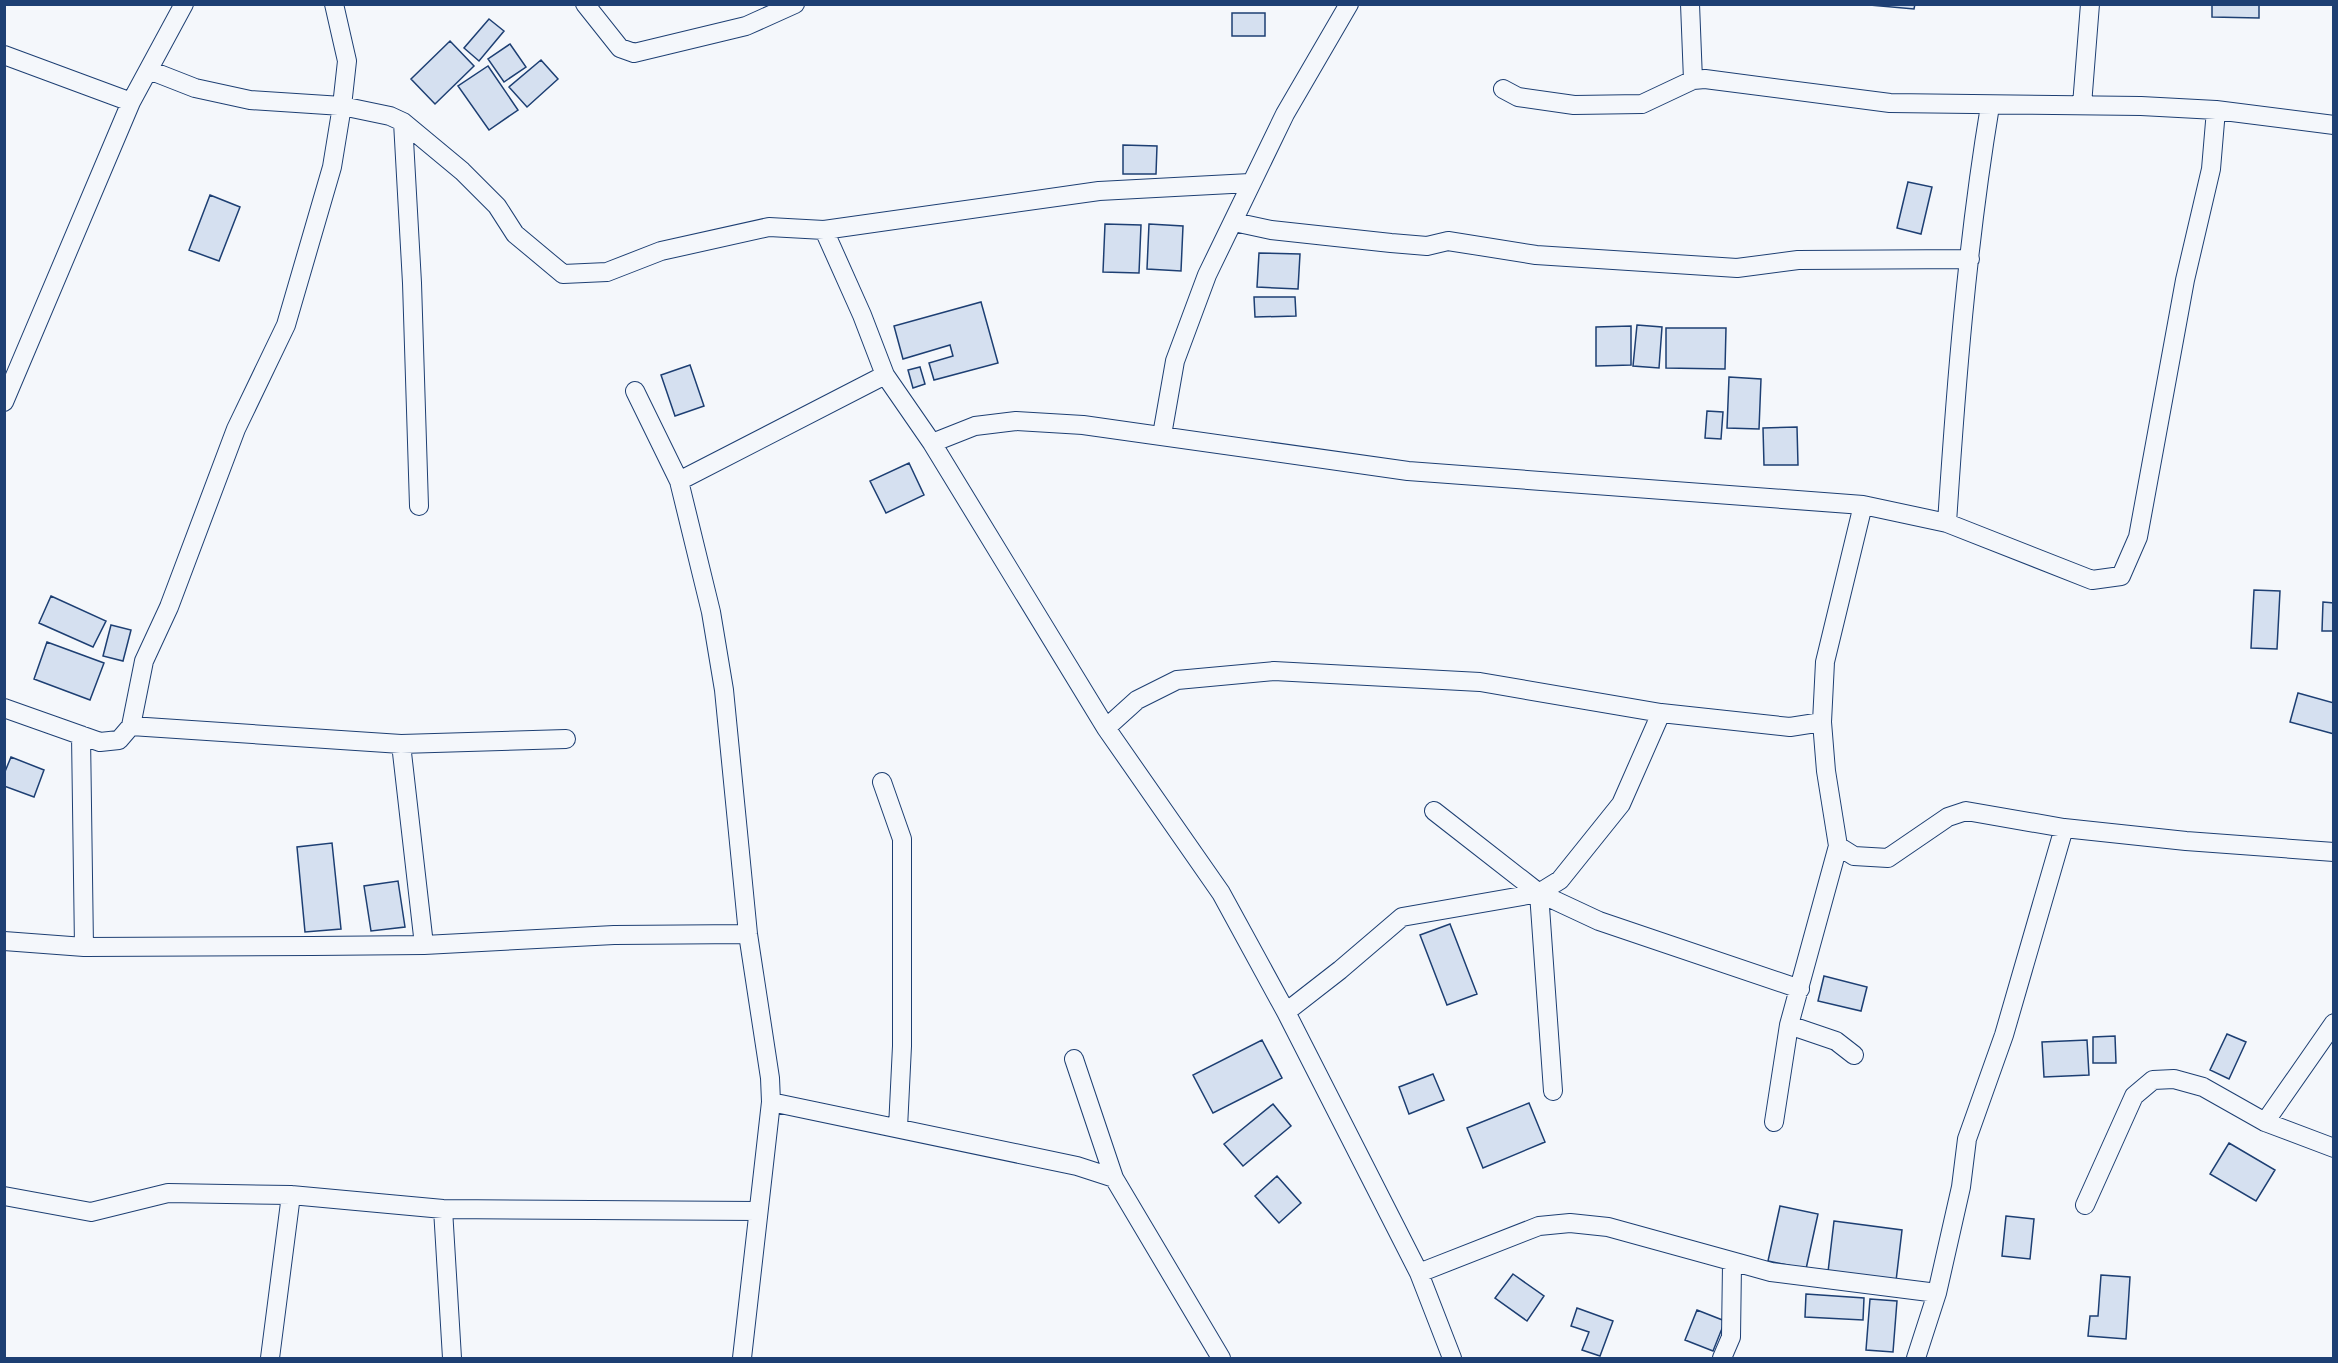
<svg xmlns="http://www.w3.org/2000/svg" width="2338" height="1363" font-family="Jost,sans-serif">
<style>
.building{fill:#d5e0f0;stroke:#1d3f73;stroke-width:1.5}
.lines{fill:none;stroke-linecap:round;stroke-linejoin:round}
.minor-casing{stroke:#1d3f73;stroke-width:20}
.minor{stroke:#f4f7fb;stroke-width:18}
</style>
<rect width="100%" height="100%" fill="#f4f7fb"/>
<path class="building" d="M1858,4H1915L1914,9Z
M2212,4H2259V18L2212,17Z
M1232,13H1265V36H1232Z
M489,19L504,31L479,61L464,48Z
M450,41L474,66L435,104L411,79Z
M510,44L526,67L504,82L488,59Z
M541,60L558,79L527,107L509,87Z
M488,66L518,110L489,130L458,86Z
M1123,145L1157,146L1156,174H1123Z
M1908,182L1932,187L1921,234L1897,228Z
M210,195L240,207L219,261L189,250Z
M1105,224L1141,225L1139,273L1103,272Z
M1149,224L1183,226L1181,271L1147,269Z
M1259,253L1300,254L1298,289L1257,287Z
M1254,297H1295L1296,316L1255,317Z
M981,302L998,363L934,380L929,363L953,356L950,345L903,359L894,326Z
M1637,325L1662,327L1659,368L1633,366Z
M1631,326V365L1596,366V327Z
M1666,328H1726L1725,369L1666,368Z
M690,365L704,406L675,416L661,375Z
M920,367L925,384L913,388L908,370Z
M1729,377L1761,379L1759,429L1727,428Z
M1707,411L1723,412L1721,439L1705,438Z
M1797,427L1798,465H1764L1763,428Z
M909,463L924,495L886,513L870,481Z
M2254,590L2280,591L2277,649L2251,648Z
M51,596L106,621L93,647L39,623Z
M2323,602L2334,603V631H2322Z
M111,625L131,630L123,661L103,656Z
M47,642L104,663L90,700L34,679Z
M2298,693L2334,703V734L2290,722Z
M11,757L44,770L34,797L4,786V774Z
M332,843L341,929L305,932L297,847Z
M398,881L405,927L371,931L364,886Z
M1450,924L1477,994L1447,1005L1420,935Z
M1824,976L1867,987L1861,1011L1818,1001Z
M2227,1034L2246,1042L2229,1079L2210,1070Z
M2115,1036L2116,1063H2093V1037Z
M1262,1040L1282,1078L1213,1113L1193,1075Z
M2087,1040L2089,1075L2044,1077L2042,1042Z
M1433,1074L1444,1100L1409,1114L1399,1087Z
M1529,1103L1545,1142L1483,1168L1467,1128Z
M1273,1104L1291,1126L1243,1166L1224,1144Z
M2229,1143L2275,1170L2256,1201L2210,1174Z
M1277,1176L1301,1203L1279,1223L1255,1196Z
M1780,1206L1818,1214L1806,1269L1768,1261Z
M2006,1216L2034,1219L2030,1259L2002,1256Z
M1834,1221L1902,1230L1896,1281L1828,1272Z
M1513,1274L1544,1296L1527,1321L1495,1298Z
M2101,1275L2130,1277L2126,1339L2088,1336L2090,1316H2098Z
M1806,1294L1864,1298L1863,1320L1805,1317Z
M1870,1299L1897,1301L1893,1352L1866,1350Z
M1577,1308L1613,1321L1600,1356L1582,1350L1589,1332L1571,1326Z
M1697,1310L1725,1321L1713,1351L1685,1340Z"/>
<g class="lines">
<defs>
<path id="minor" d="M585,4L620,48L634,53L746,26L795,4
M1690,4L1693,80
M4,55L131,102
M149,70L195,88L250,100L342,106L390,116L403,122L462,171L497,206L515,234L563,274L607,272L661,251L769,227L824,230L1099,191L1250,183
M1503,89L1518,97L1574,105L1642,104L1693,80L1705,79L1890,103L2141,106L2216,110L2334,125
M2082,105L2090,4
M403,122L412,283L419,506
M1234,222L1271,230L1391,243L1427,246L1448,241L1536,255L1737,268L1798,260L1970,259
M824,230L862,315L885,375L932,443L1106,728L1221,893L1286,1012L1419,1273L1452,1358
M635,391L679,481L711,612L724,690L748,934L770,1078L771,1102L742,1358
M4,402L131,102L184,4
M1162,435L1175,361L1207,275L1285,114L1349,4
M932,443L975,426L1016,421L1083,425L1408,471L1863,505L1947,523L2092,580L2121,576L2138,537L2185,280L2211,169L2216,110
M679,481L885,375
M1863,505L1825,662L1822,722L1826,771L1838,846L1854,856L1888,858L1948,817L1966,811L2064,828L2186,841L2334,852
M1947,523C1956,384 1967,244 1990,106
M4,708L100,742L119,740L131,726L144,661L169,607L236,429L286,325L332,167L342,106L347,61L334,4
M131,726L401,744L566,739
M1106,728L1137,700L1177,680L1274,671L1480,682L1661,713L1790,727L1822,722
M81,735L84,947
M401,744L424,945
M882,782L902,839V1046L898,1128
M1434,811L1539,893L1599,921L1800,989
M1539,893L1553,1091
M4,941L84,947L312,946L424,945L614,935L748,934
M1286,1012L1340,970L1402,917L1539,893L1560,880L1621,804L1661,713
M2334,1023L2265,1122L2334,1148
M1789,1025L1836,1041L1854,1055
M1074,1059L1114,1178L1221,1358
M771,1102L1077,1166L1114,1178
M1774,1122L1789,1025L1838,846
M4,1196L91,1212L168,1193L291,1195L443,1209L758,1211
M2085,1205L2134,1096L2153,1080L2174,1079L2203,1087L2265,1122
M443,1209L452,1358
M1419,1273L1539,1226L1570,1223L1608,1227L1771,1272L1937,1293
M270,1358L291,1195
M1722,1358L1731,1337L1732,1264
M1916,1358L1937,1293L1961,1187L1967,1139L2004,1035L2064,828"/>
</defs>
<use href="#minor" class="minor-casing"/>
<use href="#minor" class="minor"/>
</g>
<rect width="2338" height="1363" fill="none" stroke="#1d3f73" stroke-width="12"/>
</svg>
